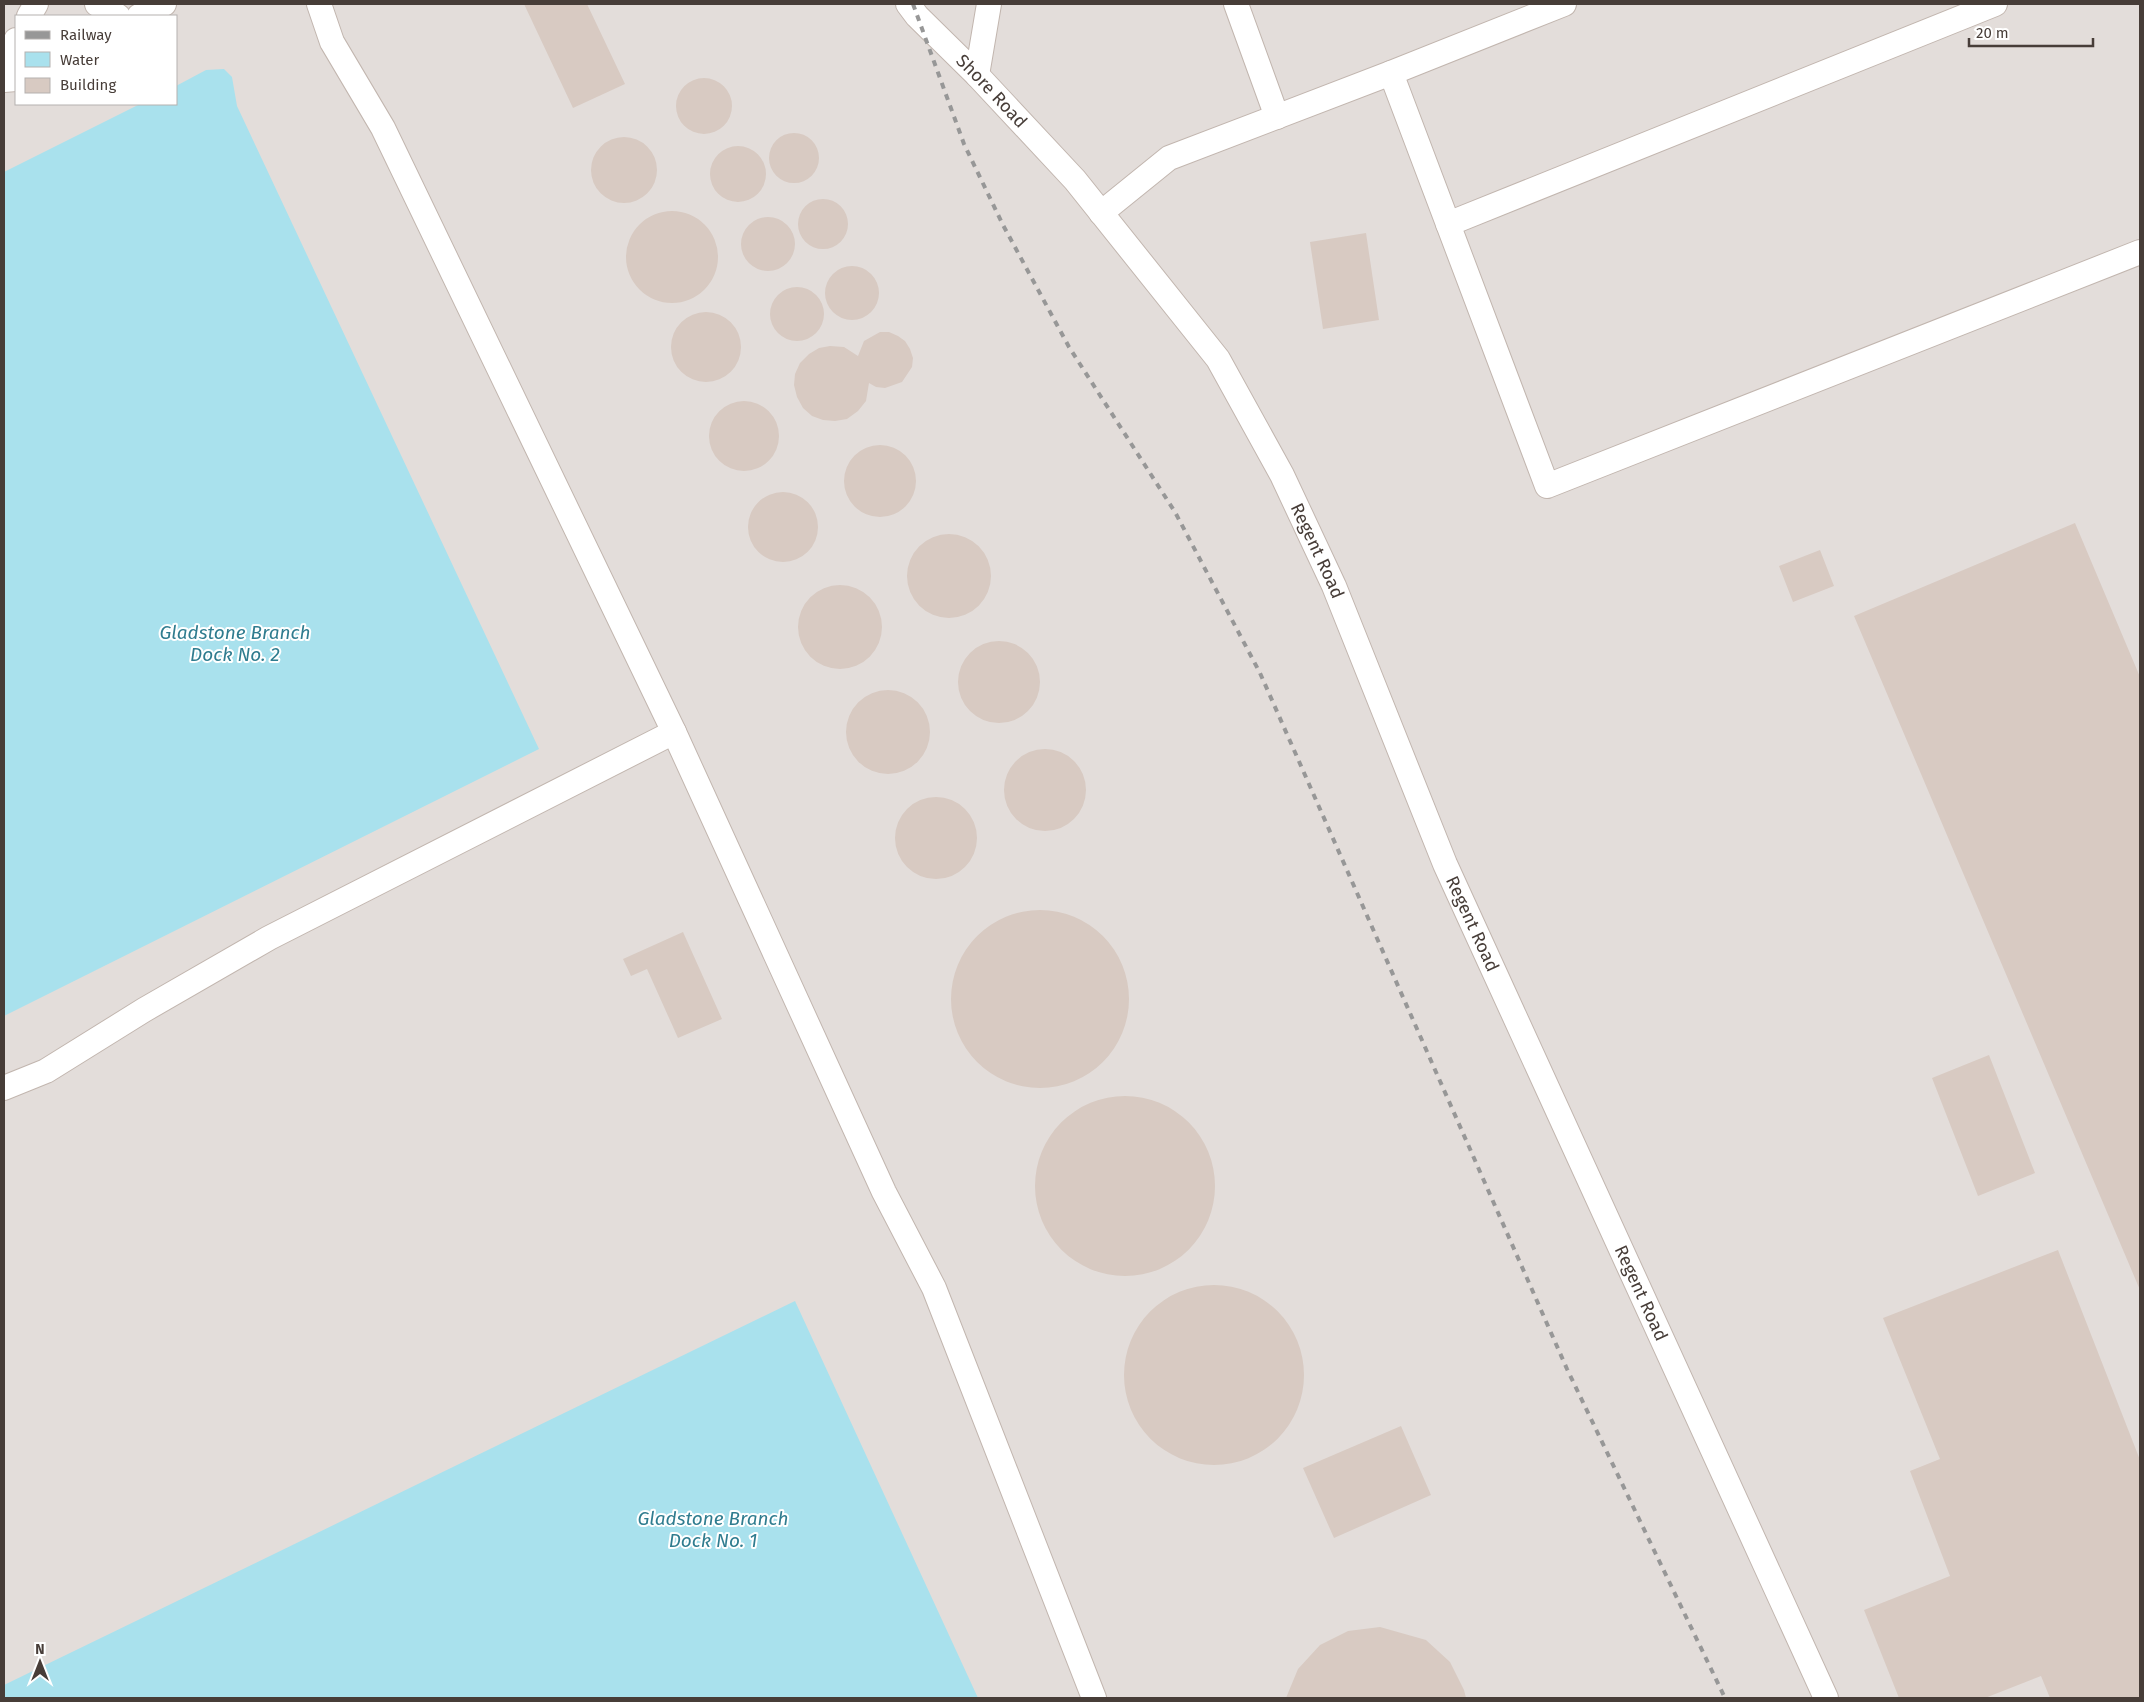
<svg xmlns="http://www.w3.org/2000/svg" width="2144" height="1702" font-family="'Fira Sans',sans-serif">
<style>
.industrial{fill:#e3ddda;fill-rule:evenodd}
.water{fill:#a9e1ed}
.building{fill:#d8cac2}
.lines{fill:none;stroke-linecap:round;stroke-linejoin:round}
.lane-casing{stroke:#c2b6af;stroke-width:26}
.lane{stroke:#fff;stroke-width:24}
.rail{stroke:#979797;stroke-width:4;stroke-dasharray:6 6;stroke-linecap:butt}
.labels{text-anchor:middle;stroke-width:4;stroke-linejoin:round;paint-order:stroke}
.street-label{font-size:18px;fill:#473d38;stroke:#fff}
.water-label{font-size:19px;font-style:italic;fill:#2f7c8f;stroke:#fff}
</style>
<rect width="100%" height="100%" fill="#f4eee9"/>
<path class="industrial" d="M4,4H2140V1698H4ZM16,16H176V104H16Z"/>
<path class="water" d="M224,69L232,77L237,106L539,749L4,1016V172L140,104H176V86L206,70Z
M795,1301L978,1698H4V1685Z"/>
<path class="building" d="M524,4H587L625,84L573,108Z
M676 106a28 28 0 1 1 56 0a28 28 0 1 1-56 0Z
M769 158a25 25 0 1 1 50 0a25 25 0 1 1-50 0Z
M591 170a33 33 0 1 1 66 0a33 33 0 1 1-66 0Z
M710 174a28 28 0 1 1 56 0a28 28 0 1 1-56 0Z
M798 224a25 25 0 1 1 50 0a25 25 0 1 1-50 0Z
M626 257a46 46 0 1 1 92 0a46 46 0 1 1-92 0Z
M741 244a27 27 0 1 1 54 0a27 27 0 1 1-54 0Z
M1366,233L1379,320L1323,329L1310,242Z
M825 293a27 27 0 1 1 54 0a27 27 0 1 1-54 0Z
M770 314a27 27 0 1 1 54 0a27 27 0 1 1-54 0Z
M671 347a35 35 0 1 1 70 0a35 35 0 1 1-70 0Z
M880,332H889L898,336L905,341L910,349L913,358L912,367L902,382L885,388L876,387L869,383L866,401L858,411L847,419L835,421L823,420L812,416L803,408L797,397L794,385L795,374L800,363L809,354L819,348L830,346L844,347L858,356L864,341Z
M709 436a35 35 0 1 1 70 0a35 35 0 1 1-70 0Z
M844 481a36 36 0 1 1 72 0a36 36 0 1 1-72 0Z
M748 527a35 35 0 1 1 70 0a35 35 0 1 1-70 0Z
M2075,523L2140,677V1290L1854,616Z
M907 576a42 42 0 1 1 84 0a42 42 0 1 1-84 0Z
M1820,550L1834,586L1793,602L1779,566Z
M798 627a42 42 0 1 1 84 0a42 42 0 1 1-84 0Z
M958 682a41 41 0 1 1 82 0a41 41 0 1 1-82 0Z
M846 732a42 42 0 1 1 84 0a42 42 0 1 1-84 0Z
M1004 790a41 41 0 1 1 82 0a41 41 0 1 1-82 0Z
M895 838a41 41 0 1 1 82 0a41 41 0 1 1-82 0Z
M951 999a89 89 0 1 1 178 0a89 89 0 1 1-178 0Z
M683,932L722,1019L678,1038L647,969L631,976L623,959Z
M1989,1055L2035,1173L1978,1196L1932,1078Z
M1035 1186a90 90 0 1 1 180 0a90 90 0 1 1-180 0Z
M2058,1250L2140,1460V1698H2050L2041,1676L1985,1698H1899L1864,1610L1950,1576L1910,1471L1940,1459L1883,1318Z
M1124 1375a90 90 0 1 1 180 0a90 90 0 1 1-180 0Z
M1401,1426L1431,1495L1334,1538L1303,1468Z
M1380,1627L1426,1640L1450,1662L1464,1690L1466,1698H1286L1298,1669L1320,1645L1348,1631Z"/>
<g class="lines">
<defs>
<g id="lane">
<path d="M97,4L118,16"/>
<path d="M319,4L332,42L383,128L674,732L884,1192L934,1288L1094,1698"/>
<path id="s1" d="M908,4L917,16L977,75L1075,180L1218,359L1282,475L1334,586L1445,864L1826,1698"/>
<path d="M1236,4L1277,117"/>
<path d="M29,16L36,4"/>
<path d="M139,16L164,4"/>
<path d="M4,63L16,40"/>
<path d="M1391,73L1547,486L2140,252"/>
<path d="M977,75L989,4"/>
<path d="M4,80L16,79"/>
<path d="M1101,213L1169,158L1391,73L1564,4"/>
<path d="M1448,224L1995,4"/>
<path d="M4,1088L46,1071L144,1010L269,938L674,732"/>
</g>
</defs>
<use href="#lane" class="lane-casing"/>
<use href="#lane" class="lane"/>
<path class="rail" d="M913,4L964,144L1003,225L1069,347L1175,512L1260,673L1567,1369L1725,1698"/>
</g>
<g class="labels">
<g class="street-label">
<text dy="6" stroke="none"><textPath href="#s1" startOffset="121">Shore Road</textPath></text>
<text dy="6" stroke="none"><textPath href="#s1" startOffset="688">Regent Road</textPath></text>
<text dy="6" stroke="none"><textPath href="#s1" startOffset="1092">Regent Road</textPath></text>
<text dy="6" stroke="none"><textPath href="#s1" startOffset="1498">Regent Road</textPath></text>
</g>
<g class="water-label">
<text x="235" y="639">Gladstone Branch<tspan x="235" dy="22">Dock No. 2</tspan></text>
<text x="713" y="1525">Gladstone Branch<tspan x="713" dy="22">Dock No. 1</tspan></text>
</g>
</g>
<rect width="2144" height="1702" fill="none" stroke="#473d38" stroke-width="10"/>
<rect x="15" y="15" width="162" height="90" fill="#ffffff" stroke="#b5b1af"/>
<rect x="25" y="31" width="25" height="8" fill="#979797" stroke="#b5b1af"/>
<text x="60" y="40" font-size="15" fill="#473d38">Railway</text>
<rect x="25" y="52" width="25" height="15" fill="#a9e1ed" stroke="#b5b1af"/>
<text x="60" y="65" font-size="15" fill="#473d38">Water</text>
<rect x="25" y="78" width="25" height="15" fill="#d8cac2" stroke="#b5b1af"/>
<text x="60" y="90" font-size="15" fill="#473d38">Building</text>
<g transform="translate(40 1662)" stroke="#ffffff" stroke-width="4" paint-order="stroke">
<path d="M0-4L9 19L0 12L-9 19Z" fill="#473d38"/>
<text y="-8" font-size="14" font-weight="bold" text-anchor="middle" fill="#473d38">N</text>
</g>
<path d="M1969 38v8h124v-8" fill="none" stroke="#473d38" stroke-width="2.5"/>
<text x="1976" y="38" font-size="15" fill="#473d38" stroke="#ffffff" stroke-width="4" paint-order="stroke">20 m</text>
</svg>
